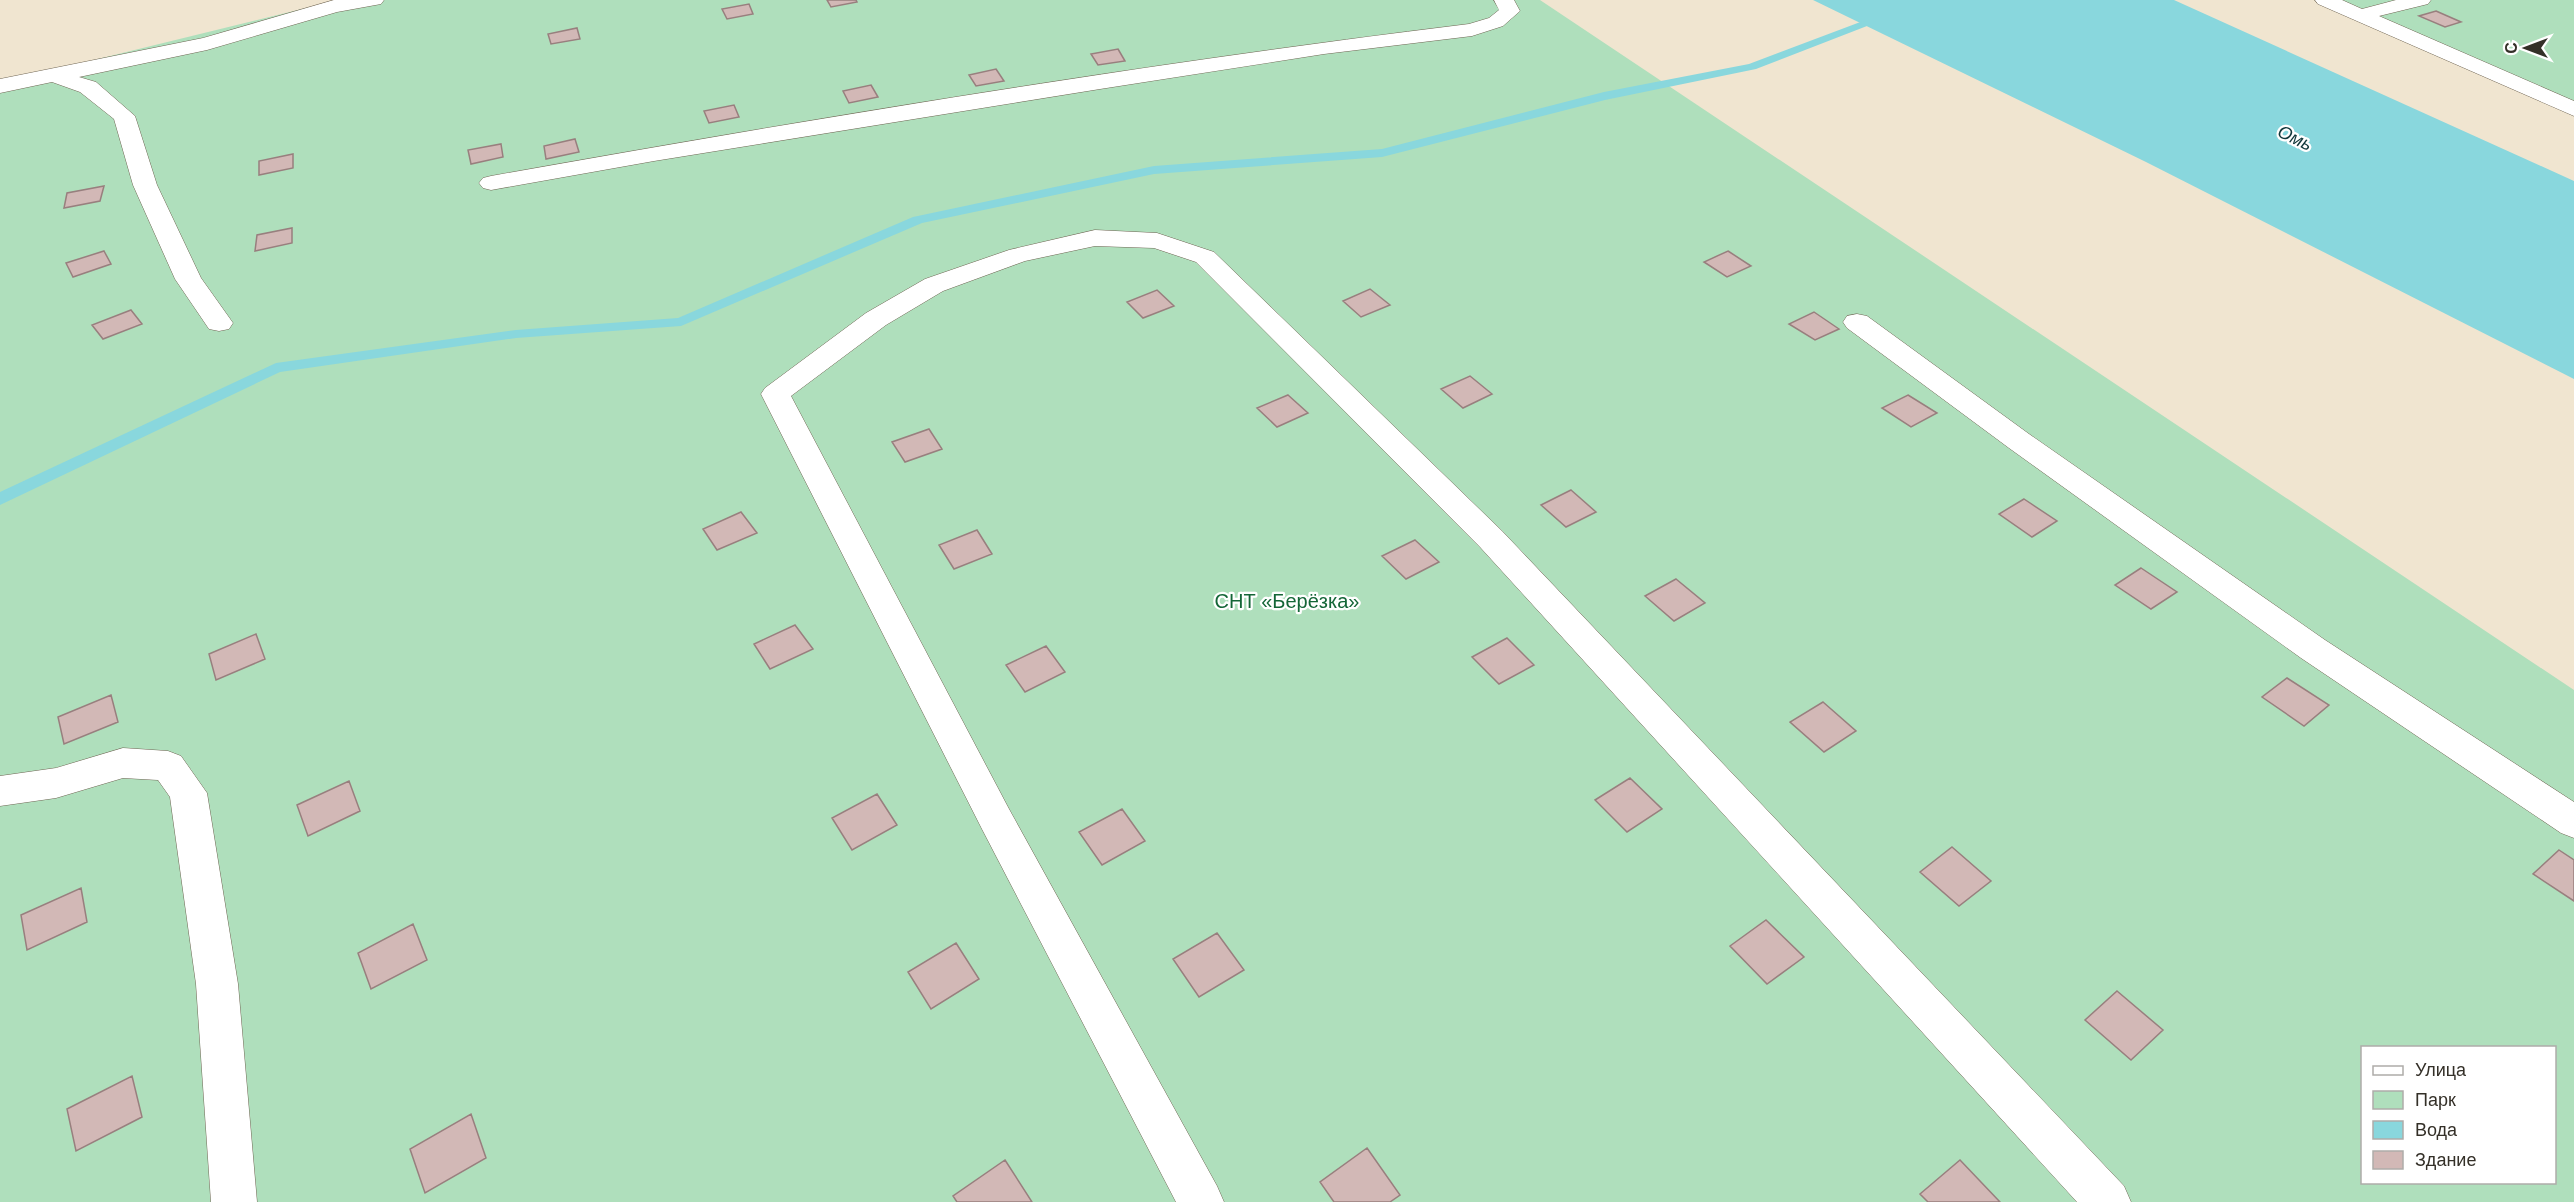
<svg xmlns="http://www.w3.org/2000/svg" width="2574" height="1202" font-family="Helvetica,sans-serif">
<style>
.green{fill:#afdfbc;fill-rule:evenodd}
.water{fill:#89d7dd}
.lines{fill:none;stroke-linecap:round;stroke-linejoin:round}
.stream{fill:#89d7dd;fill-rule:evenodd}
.building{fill:#d2b8b6;stroke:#987f7e;stroke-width:1.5}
.minor-casing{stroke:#706654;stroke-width:1}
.minor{fill:#fff;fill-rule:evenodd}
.labels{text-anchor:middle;stroke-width:4.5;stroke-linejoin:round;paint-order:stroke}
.far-water-label{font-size:18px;font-style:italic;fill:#10373a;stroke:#fff}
.park-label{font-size:20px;fill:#146637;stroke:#fff}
</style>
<rect width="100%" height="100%" fill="#f0e5d0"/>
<path class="green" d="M350,0H1540L2574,690V1202H0V83L306,8ZM2362,1048H2554V1182H2362Z
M2341,0H2574V102L2362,9Z"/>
<path class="water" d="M1813,0H2174L2574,181V379L2146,162Z"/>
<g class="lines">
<path class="stream" d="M1863,21L1867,22V26L1756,69L1605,100L1382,157L1154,174L922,223L681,326L516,338L280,372L0,505V492L276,363L516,330L678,318L913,217L1154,166L1382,149L1604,92L1749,64Z"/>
</g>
<path class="building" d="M827,0H856L857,2L831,7Z
M749,4L753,14L727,19L722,9Z
M2436,11L2461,22L2445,27L2419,16Z
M577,28L580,39L551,44L548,34Z
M1118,49L1125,61L1098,65L1091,54Z
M996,69L1004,81L976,86L969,75Z
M871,85L878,97L849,103L843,91Z
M734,105L739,117L709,123L704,111Z
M575,139L579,152L546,159L544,146Z
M501,144L503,157L471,164L468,150Z
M293,154V168L259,175V161Z
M104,186L100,201L64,208L67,193Z
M292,228V243L255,251L257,235Z
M104,251L111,264L73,277L66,263Z
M1728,251L1751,266L1727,277L1704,262Z
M1370,289L1390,305L1361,317L1343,301Z
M1157,290L1174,306L1143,318L1127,302Z
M131,310L142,324L103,339L92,325Z
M1814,312L1839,329L1815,340L1789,324Z
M1470,376L1492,394L1463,408L1441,389Z
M1288,395L1308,413L1277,427L1257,408Z
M1908,395L1937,413L1911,427L1882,408Z
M929,429L942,449L905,462L892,442Z
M1571,490L1596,512L1566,527L1541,505Z
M2024,499L2057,521L2032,537L1999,514Z
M741,512L757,533L717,550L703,529Z
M977,530L992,554L954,569L939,545Z
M1415,540L1439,562L1406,579L1382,556Z
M2141,568L2177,592L2151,609L2115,585Z
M1676,579L1705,603L1674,621L1645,596Z
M795,625L813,649L770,669L754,644Z
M256,634L265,659L216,680L209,654Z
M1507,638L1534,665L1499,684L1472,657Z
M1046,646L1065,672L1025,692L1006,665Z
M2287,678L2329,705L2304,726L2262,697Z
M111,695L118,722L64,744L58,717Z
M1823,702L1856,731L1824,752L1790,722Z
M1630,778L1662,809L1627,832L1595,800Z
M349,781L360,811L308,836L297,805Z
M877,794L897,825L852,850L832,818Z
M1122,809L1145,841L1102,865L1079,832Z
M1952,847L1991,881L1959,906L1920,872Z
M2559,850L2574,860V901L2533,874Z
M81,888L87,922L27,950L21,915Z
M1766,920L1804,957L1767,984L1730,946Z
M413,924L427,960L371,989L358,953Z
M1217,933L1244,970L1199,997L1173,959Z
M956,943L979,979L931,1009L908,972Z
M2117,991L2163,1030L2131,1060L2085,1020Z
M132,1076L142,1117L76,1151L67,1109Z
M471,1114L486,1158L425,1193L410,1149Z
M1367,1148L1400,1195L1390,1202H1334L1320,1182Z
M1005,1160L1032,1202H957L953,1196Z
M1960,1160L2000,1202H1928L1920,1194Z"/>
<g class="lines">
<defs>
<path id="minor" d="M334,0H384L381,4L337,12L207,50L79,77L96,82L135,116L157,185L201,278L233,323L229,329L219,331L209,329L175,279L133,185L114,119L80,92L52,82L0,93V79L203,38Z
M1494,0H1514L1520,11L1503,26L1472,36L1324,54L1100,89L654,161L491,190L483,188L479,183L483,178L491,176C816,118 1142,64 1469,24L1489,18L1499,10Z
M2315,0H2342L2362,9L2396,0H2431L2428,4L2379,16L2574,101V116L2318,4Z
M1095,230L1157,233L1214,252L1502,531L2124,1186L2131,1202H2077L1480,547L1196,262L1154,248L1095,246L1025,261L943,291L886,325L791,396L1009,809L1217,1186L1224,1202H1176L983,831L761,394L765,388L866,313L925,279L1009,250Z
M1857,314L1867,316L2029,434L2325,640L2574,802V838L2561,833L2301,658L2009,448L1847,328L1843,322L1847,316Z
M123,748L168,751L181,756L207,793L238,984L257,1202H211L196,984L170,797L158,780L123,778L56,798L0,806V776L56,768Z"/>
</defs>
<use href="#minor" class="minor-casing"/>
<use href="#minor" class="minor"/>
</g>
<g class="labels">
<g class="far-water-label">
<text transform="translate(2295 138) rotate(26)" y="6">Омь</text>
</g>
<g class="park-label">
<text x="1287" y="608">СНТ «Берёзка»</text>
</g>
</g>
<rect x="2361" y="1046" width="195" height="138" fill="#ffffff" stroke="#aeaca9" stroke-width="1.5"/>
<rect x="2373" y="1066" width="30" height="9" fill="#ffffff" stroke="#aeaca9" stroke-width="1.5"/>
<text x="2415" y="1076" font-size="18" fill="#343028">Улица</text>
<rect x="2373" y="1091" width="30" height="18" fill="#afdfbc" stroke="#aeaca9" stroke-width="1.5"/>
<text x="2415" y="1106" font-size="18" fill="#343028">Парк</text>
<rect x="2373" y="1121" width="30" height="18" fill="#89d7dd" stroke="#aeaca9" stroke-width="1.5"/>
<text x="2415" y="1136" font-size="18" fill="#343028">Вода</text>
<rect x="2373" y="1151" width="30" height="18" fill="#d2b8b6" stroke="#aeaca9" stroke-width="1.5"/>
<text x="2415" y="1166" font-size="18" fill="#343028">Здание</text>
<g transform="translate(2526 48) rotate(270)" stroke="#ffffff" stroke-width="4.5" paint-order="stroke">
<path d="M0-4.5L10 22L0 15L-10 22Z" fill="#343028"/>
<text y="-9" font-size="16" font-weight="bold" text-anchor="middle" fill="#343028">С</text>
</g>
</svg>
